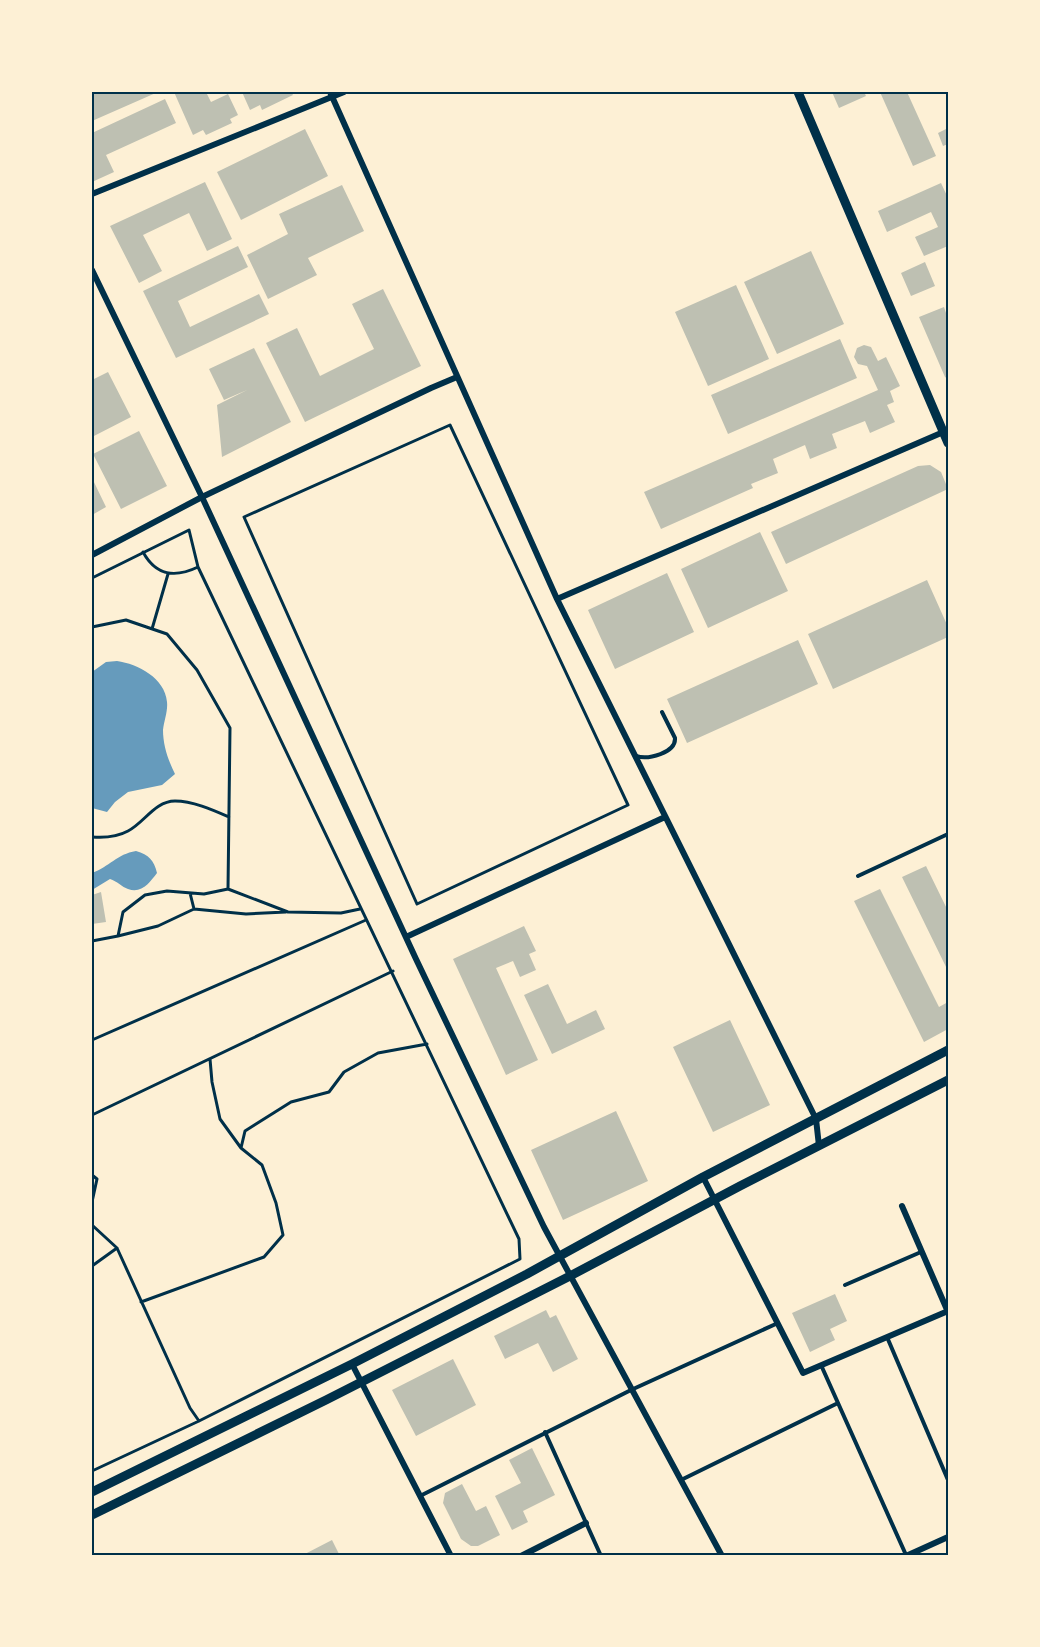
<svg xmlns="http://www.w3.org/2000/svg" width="1040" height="1647" font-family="'PT Sans',sans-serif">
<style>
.water{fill:#669bbc}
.building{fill:#bec0b2}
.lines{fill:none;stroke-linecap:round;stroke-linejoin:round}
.path{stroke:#003049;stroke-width:3}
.service{stroke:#003049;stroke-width:4}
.minor{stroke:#003049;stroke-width:6}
.tertiary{stroke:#003049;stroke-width:9}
.neatline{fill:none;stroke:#003049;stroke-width:2}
</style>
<rect width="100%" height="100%" fill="#fdf0d5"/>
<path class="water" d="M117,661C138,664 165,678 167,702C168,711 164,721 163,730C163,745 168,760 175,774L162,785L128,792L115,802L107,812L92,808V672L106,662Z
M136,851C149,855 154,860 157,873C150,882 142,894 128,889C122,887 117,881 110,879L92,890V873C109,867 117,854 136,851Z"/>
<path class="building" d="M92,92H158L92,121Z
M174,92H206L211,102L228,94L238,115L230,119L232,123L206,135L203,130L193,135Z
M242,92H291L293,95L262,110L260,105L250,110Z
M832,92H864L866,96L839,108Z
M880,92H907L936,156L913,166Z
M165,99L176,123L106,155L114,172L92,182V133Z
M948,128V144L943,146L938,133Z
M305,129L328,176L241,220L217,172Z
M205,182L232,239L207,251L189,213L143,235L162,271L139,283L110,226Z
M941,183L948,198V246L924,256L915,237L938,227L931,212L887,232L878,211Z
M342,185L364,231L308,258L317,275L268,299L247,255L288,234L279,214Z
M238,246L248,267L178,301L190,327L259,294L269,314L176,358L143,291Z
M811,251L844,324L777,354L744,282Z
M925,262L935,286L911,296L901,273Z
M736,285L769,359L708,386L675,312Z
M383,289L421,366L305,422L266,343L297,328L320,376L374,349L352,304Z
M944,307L948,319V379L945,377L919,317Z
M840,339L857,378L728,434L711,395Z
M864,345L871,347L878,361L886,357L900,386L890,391L894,402L887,405L895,422L870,433L865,421L832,434L837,448L810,459L805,445L773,459L778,473L751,484L753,488L661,529L644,492L878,390L867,366L858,364L854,357L857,348Z
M254,348L291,422L222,457L217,405L247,390L224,400L209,369Z
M108,372L131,417L92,437V380Z
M139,431L167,486L121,509L93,454Z
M930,465L941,472L948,489L786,564L771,532L918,466Z
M92,478L106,507L92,515Z
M760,532L788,591L708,628L681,569Z
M667,573L694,632L615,669L588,610Z
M927,580L948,627V637L833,689L808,634Z
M798,640L818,684L687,743L667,699Z
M926,866L948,911V971L902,877Z
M880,889L939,1007L948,1002V1029L924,1042L854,901Z
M101,892L106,922L92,924V895Z
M524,926L536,951L529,954L536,970L520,977L513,961L496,968L538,1060L506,1075L453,959Z
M548,984L567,1024L596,1010L605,1029L552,1054L524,995Z
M730,1020L770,1105L713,1132L673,1047Z
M616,1111L648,1181L563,1220L531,1150Z
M835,1294L847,1321L830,1329L835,1340L810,1352L792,1313Z
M546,1310L550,1318L556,1315L578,1359L553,1372L538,1343L505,1359L494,1336Z
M453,1359L476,1405L416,1436L392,1390Z
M532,1448L555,1495L523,1511L528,1522L512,1530L495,1496L521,1483L509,1460Z
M462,1484L476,1511L486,1506L500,1535L478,1546H471L461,1539L443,1503L445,1493Z
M332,1540L340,1556H301Z"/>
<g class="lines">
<path class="path" d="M450,425L628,805L417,904L244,517Z
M143,552C156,576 175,578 198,567
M92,578L189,530L198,567L519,1239L520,1259L199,1421L92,1471
M92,627L126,620L167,634L197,670L230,728L228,889
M152,629L168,574
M92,837C104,838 117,837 128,831C144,823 155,801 175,801C193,801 213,810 229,817
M190,893L194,909
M118,936L158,926L194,909L246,914L286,912
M92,941L118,936L123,912L145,895L167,891L204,894L228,889L288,912L341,913L360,909
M92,1040L366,920
M210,1059L212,1082L220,1119L241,1148
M92,1115L393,971
M92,1175L97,1179L92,1202
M92,1225L117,1248L190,1408L199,1421
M92,1266L117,1248
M141,1302L264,1257L283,1235L276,1203L262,1165L241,1148L245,1131L291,1102L329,1092L344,1072L378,1053L427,1044"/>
<path class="service" d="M636,756C648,760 676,753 675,738L662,712
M858,876L948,834
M845,1285L921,1252
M887,1337L948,1480
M821,1365L906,1555
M545,1432L601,1556
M681,1480L838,1403
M420,1496L631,1390L778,1323"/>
<path class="minor" d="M330,92L557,599L816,1119L819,1146
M92,194L344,92
M92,270L202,497L416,959L544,1227L722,1556
M92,555L202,497L431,388L457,377
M557,599L948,430
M406,937L665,817
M703,1177L803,1373L948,1311
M902,1206L948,1312
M352,1364L451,1556
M521,1556L586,1523
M906,1556L948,1537"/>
<path class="tertiary" d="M798,92L948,443
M92,1492L352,1364L527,1274L703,1177L948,1050
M92,1515L326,1400L570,1276L740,1186L948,1080"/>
</g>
<rect width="1040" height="1647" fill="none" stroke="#fdf0d5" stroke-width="186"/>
<rect x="93" y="93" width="854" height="1461" class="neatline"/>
</svg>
